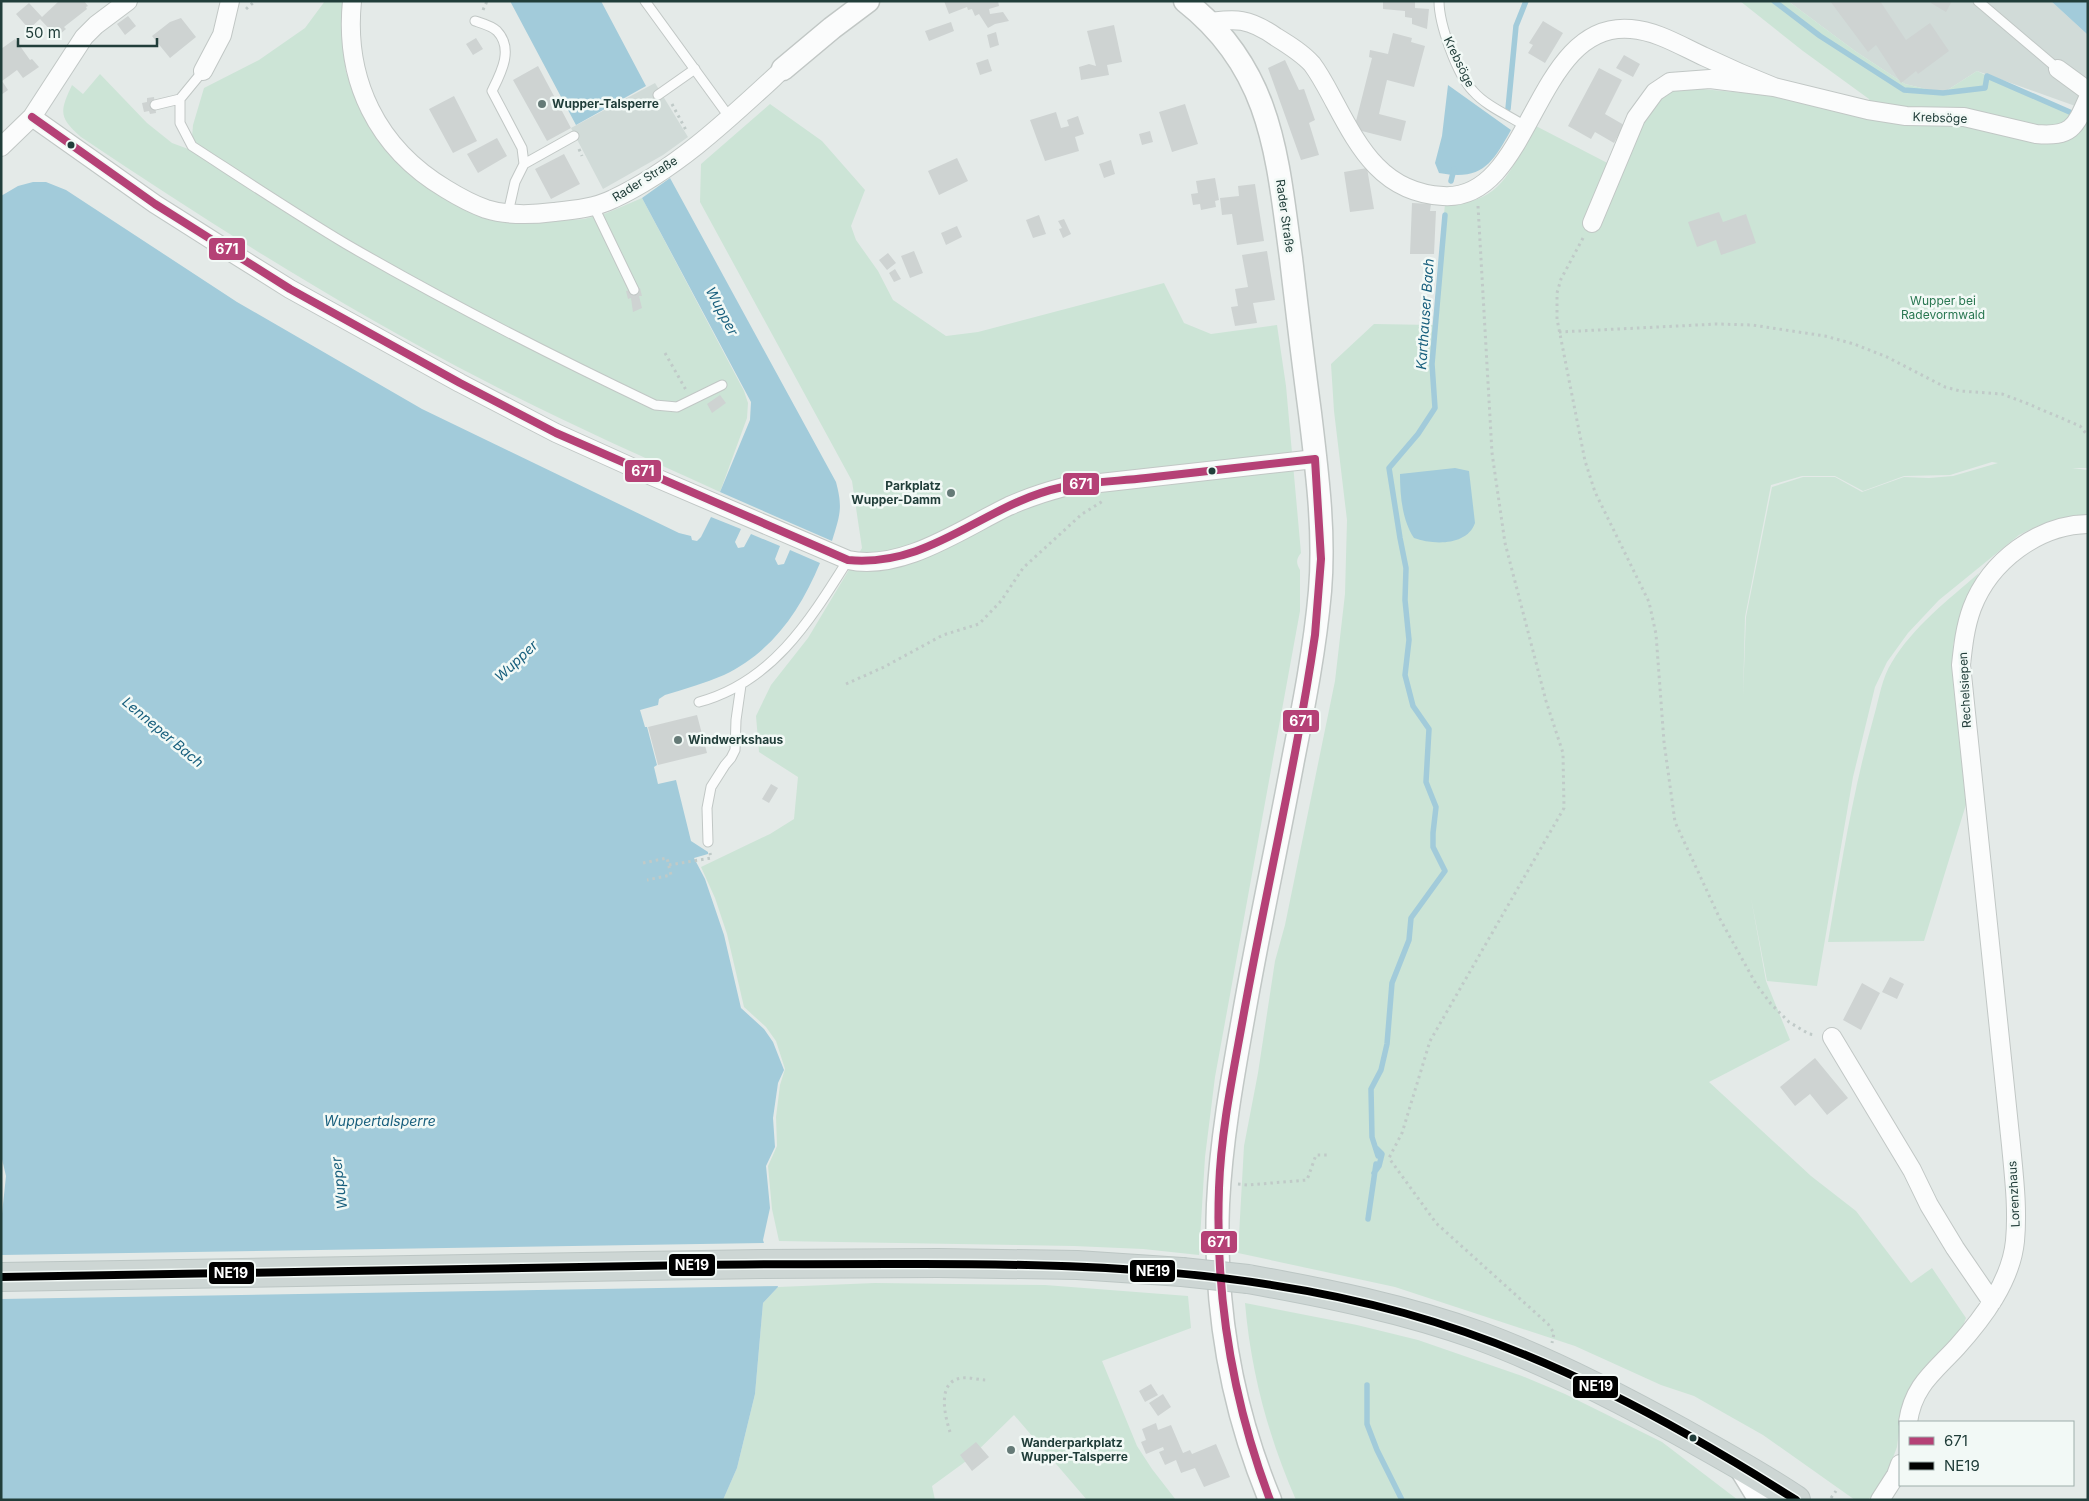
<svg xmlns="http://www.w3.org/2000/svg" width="2089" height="1501" font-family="Inter,sans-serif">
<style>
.built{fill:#d1dbd8}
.green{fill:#cce4d6;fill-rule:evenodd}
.water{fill:#a2cbda}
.pier{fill:#e4eae8}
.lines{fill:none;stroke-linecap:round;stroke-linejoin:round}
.stream{stroke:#a2cbda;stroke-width:5.5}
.building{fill:#ced3d2}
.service-casing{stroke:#c1c7c5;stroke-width:11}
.minor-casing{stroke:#c1c7c5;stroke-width:20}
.tertiary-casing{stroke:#c1c7c5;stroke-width:25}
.primary-casing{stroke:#bcc6c4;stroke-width:30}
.path{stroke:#c0cac8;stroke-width:3;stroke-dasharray:2.5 4;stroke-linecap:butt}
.service{stroke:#fbfcfc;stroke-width:9}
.minor{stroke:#fbfcfc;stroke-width:18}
.tertiary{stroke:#fbfcfc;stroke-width:22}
.primary{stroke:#cdd6d4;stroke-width:28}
.primary-bridge-casing{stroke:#bcc6c4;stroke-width:30;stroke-linecap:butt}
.primary-bridge{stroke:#cdd6d4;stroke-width:28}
.bus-1-casing{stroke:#f2f9f6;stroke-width:11}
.bus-2-casing{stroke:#f2f9f6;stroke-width:11}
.bus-1{stroke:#b54176;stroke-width:8}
.bus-2{stroke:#000;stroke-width:8}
.poi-dot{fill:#657a77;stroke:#f2f9f6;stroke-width:2}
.bus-dot{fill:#213e3a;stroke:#f2f9f6;stroke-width:2}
.labels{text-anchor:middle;stroke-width:5;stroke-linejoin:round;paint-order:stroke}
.street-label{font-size:12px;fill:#213e3a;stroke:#f2f9f6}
.poi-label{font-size:12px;font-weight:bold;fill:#213e3a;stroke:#f2f9f6;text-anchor:start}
.park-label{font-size:12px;fill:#297751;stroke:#f2f9f6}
.water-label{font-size:14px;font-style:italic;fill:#185f7d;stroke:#f2f9f6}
.line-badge{stroke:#f2f9f6;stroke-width:2}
.badge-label{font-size:14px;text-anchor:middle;font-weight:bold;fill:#fff}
</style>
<rect width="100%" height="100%" fill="#e4eae8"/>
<path class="built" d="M1788,1H2051L2088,35V95L2078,107L1977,71L1943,93L1905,84L1855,51Z
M655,83L688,137L663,155L603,189L571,128Z"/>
<path class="green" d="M325,1H342V43L346,72L360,109L381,144L394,159L428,187L530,223L584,219L607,213L642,198L744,391L748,403L747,418L720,492C641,456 562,421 485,381C345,309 212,225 81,137C58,117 60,111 72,85L83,94L100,74L147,123L172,143L191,150L193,125L204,88L259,60L305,28Z
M1740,1H1788L1855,51L1905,84L1943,93L1977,71L2046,103L2086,117L2088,115V468H2072L2088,470V520L2037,526L2019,535L1939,600L1908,633L1887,662L1875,687L1853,777L1817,986L1767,981L1751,898L1766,981L1790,1040L1709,1082L1811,1176L1856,1211L1911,1283L1932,1268L1966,1318L1958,1339L1902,1407L1897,1447L1885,1479L1868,1500H1855L1763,1435L1694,1396L1661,1385L1575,1346L1395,1287L1238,1253L1244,1146L1258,1073L1275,961L1285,925L1335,681L1345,594L1347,520L1334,411L1331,364L1374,324L1433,325L1445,204C1502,204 1511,170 1534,125L1617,168L1649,105L1670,86L1766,95L1873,114L1869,99L1803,51ZM1992,462L1998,463L1953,476L1929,478L1904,477L1862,492L1835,477H1803L1772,487L1746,617L1743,696L1745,617L1771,485L1802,476H1835L1863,491L1904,476L1950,475Z
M770,104L822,141L865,190L851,226L856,240L878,271L893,300L946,336L978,332L1164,283L1184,323L1211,334L1277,325L1286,386L1301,553C1296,559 1296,563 1300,570V611L1215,1077L1205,1157L1199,1255L1143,1249L1074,1246L779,1241L772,1209L768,1166L777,1146L776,1117L780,1085L785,1069L776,1041L766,1027L744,1007L727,934L715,898L701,867L770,834L794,819L798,777L759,752L756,716L771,685L808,638L862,548L852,481L700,202L701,164Z
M1979,573L1963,606L1953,645L1968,798L1924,941L1828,942C1841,866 1853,790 1874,716C1879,699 1882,677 1892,662C1913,627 1948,600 1979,573Z
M875,1283L1045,1285L1188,1296L1191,1328L1102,1361L1137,1446L1152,1469L1176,1500H1087L1014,1415L969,1459L932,1486L935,1500H723L737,1468L755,1394L763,1303L778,1287Z
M1245,1303L1357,1325L1418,1340L1522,1376L1565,1394L1662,1442L1738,1500H1296C1268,1436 1251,1372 1245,1303Z"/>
<path class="water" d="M510,1H601L646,86L576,125Z
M2051,1H2088V35Z
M1448,85L1511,130C1492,164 1482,181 1439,173L1435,163L1442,136Z
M670,178L836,482C843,508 840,515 832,541L720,492L750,420L751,402L642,198Z
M33,182H46L66,190L237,302L422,409L679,533L691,536L692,540L697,541L701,537L711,517L741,529L735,542L738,548L744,547L751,534L780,546L775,559L778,565L784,564L790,550L820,563C800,611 772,652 724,675C705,683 685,689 665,695L659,699L658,705L640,710L645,727H647L657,765L654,767L658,784L676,780L691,841L708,852V854L694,858L705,879L724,935L741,1008L764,1029L773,1042L784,1070L778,1083L773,1118L775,1147L766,1166L770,1208L763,1240L778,1287L763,1303L755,1394L737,1468L723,1500H1V1223L6,1176L1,1155V196L18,186Z
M1455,468L1469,471L1475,523C1467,546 1433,545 1414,538C1402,520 1400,495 1400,474Z"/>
<path class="pier" d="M766,1243L781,1286L1,1299V1255Z"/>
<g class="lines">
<path class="stream" d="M1774,1L1820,36L1904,90L1943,93L1985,88L1987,76L2088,120
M1508,109L1516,26L1526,1
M1451,181L1454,169
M1378,1156L1372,1137L1371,1089L1381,1070L1387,1044L1392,983L1409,940L1411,918L1445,871L1433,847V833L1436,807L1426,782L1429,729L1413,706L1405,675L1409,640L1405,600L1406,568L1400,538L1389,468L1418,434L1435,408L1432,364L1445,215
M1374,1173L1379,1166L1382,1154L1376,1148
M1368,1219L1376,1164
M1367,1385V1424L1377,1450L1402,1500"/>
</g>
<path class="building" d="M59,1H84L88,6L86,7L87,9L64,27L66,29L59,35L56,36L40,19L29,29L16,14L29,3L42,17Z
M944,1H998L999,6L989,9L990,14L1003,12L1009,21L995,24L988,28L979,14L975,16L972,9L968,10L967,7L949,14Z
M1383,1H1415V8L1429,9L1427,29L1412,24V18L1405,17V11L1383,9Z
M1830,1H1880L1906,40L1930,23L1949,51L1918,74L1916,71L1901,83L1876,45L1868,52Z
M1932,1H1952L1946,12L1931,3Z
M128,16L136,26L125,35L117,24Z
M181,18L196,37L170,58L152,36L170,22Z
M1543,21L1563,33L1545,63L1528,53L1533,45L1529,43Z
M951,22L954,31L929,41L925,31Z
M1114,25L1122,62L1107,65L1109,75L1081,80L1079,67L1089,64L1096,66L1087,31Z
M996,32L999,45L990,48L987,35Z
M1393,33L1412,38L1411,42L1425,46L1414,87L1387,80L1379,114L1406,121L1401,141L1354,129L1372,58L1369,57L1370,50L1388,54Z
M476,38L483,49L473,55L466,44Z
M15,39L30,60L32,59L39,67L23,78L17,70L9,76L2,81L8,90L1,95V49Z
M1624,55L1640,64L1633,77L1616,68Z
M988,59L992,71L980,75L976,63Z
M1285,60L1299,90L1304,89L1315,120L1309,123L1319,155L1301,160L1268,68Z
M538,66L571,128L547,141L513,80Z
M1599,68L1622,80L1605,114L1624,125L1614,143L1595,132L1591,139L1568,126Z
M454,96L477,141L453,153L429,109Z
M154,97L156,113L150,114L149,111L144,112L142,103L147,102V98Z
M1185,104L1198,144L1172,152L1159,112Z
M1056,112L1061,128L1069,126L1067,120L1078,116L1084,134L1075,137L1079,151L1045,161L1030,120Z
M1150,131L1153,142L1142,145L1139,134Z
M497,138L507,156L478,173L467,154Z
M564,154L580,184L551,199L535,169Z
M957,158L968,181L939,195L928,171Z
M1111,160L1115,174L1104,178L1099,164Z
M1367,168L1374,209L1350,212L1344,172Z
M1215,178L1219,200L1215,201L1216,207L1201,210L1200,204L1193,205L1191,194L1198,193L1196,181Z
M1255,184L1264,241L1237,245L1232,214L1222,215L1220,198L1239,196L1238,186Z
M1412,203L1431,204L1430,211H1436L1434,254H1410Z
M1719,212L1723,222L1746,214L1756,243L1721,255L1716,240L1697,247L1688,222Z
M1039,215L1046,234L1033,238L1026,220Z
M1064,219L1071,234L1063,238L1059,229L1062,228L1058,221Z
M957,226L962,237L946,245L941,233Z
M914,251L923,273L910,278L901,256Z
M1267,251L1275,300L1253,303L1257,323L1235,326L1231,307L1238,306L1235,289L1248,287L1242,255Z
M888,253L896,263L887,270L879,260Z
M895,269L901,279L894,282L889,273Z
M640,288L642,296H639L642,308L633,312L631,298L628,299L626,291Z
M720,395L726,403L712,413L707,404Z
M697,715L707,753L658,765L648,727Z
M771,784L778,788L769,803L762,799Z
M1890,977L1904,984L1897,999L1882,992Z
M1862,983L1880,993L1861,1030L1843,1020Z
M1815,1058L1848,1098L1827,1115L1810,1094L1795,1106L1780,1087Z
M1151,1384L1158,1395L1145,1402L1139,1391Z
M1163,1394L1171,1407L1158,1416L1149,1403Z
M1156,1423L1158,1430L1171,1425L1183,1453L1190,1450L1192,1454L1216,1444L1230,1477L1204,1487L1195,1468L1181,1473L1176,1460L1165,1465L1159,1452L1164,1450L1163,1447L1146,1454L1141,1442L1146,1440L1142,1429Z
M976,1442L989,1457L972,1471L960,1455Z"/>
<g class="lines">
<defs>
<path id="service" d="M645,1L730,118
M1439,1C1439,24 1457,75 1473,91C1486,106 1508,115 1525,126
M1978,1L2058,69
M475,21C481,23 492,26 497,31C514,49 501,73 492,91L522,148L524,164L515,182L508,213
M658,95L695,69
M180,99V123L192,146C243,179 294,213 346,244C446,302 550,355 655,405L677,407L722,385
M155,105L180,99L203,71
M524,164L574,136
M593,205L634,290
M699,702C772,682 809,622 848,560
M708,842L707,808L711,787L725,765L731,758L735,750L736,720L741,685"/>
<path id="minor" d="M352,1C344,80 377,148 446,189C459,197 472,204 486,209C508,216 531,215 554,212C573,210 595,208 613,199C677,169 731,117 783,69
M1208,22C1219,21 1231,19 1242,21C1254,23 1266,30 1276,37C1289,45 1302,53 1312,64C1321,76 1328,90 1335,103C1360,150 1384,193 1443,196C1533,202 1533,20 1631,29C1657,31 1681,46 1705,57C1728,68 1751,78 1774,87
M2058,69L2088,91
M203,71L222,35L230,1
M32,117L155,204L226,249L290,289L460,383L556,433L647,474L848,560C902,572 963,528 1009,506C1027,498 1045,492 1064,487L1315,459
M1,147L32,117L84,37L96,25L128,1
M1592,223L1636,118L1655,92L1670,82L1710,79L1774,87L1868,110L1906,116L1964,117L2036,134C2071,137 2075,128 2088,98
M1832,1037L1912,1170L1929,1205L1955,1248L1992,1302
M1908,1422C1913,1386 1934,1372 1957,1347C1983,1318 2011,1281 2015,1241C2018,1209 2014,1177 2011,1145L1961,665C1963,646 1965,627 1972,608C1990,561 2038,525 2088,524
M1880,1500L1896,1475L1900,1464"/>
<path id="tertiary" d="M1185,1C1273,70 1277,157 1291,258C1297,310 1303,361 1310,413C1317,471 1325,532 1320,591C1315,648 1304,704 1293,760C1277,846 1258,932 1243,1019C1232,1080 1221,1142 1218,1204C1214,1305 1231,1406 1270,1500
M783,69L832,28L868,1
M1738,1464L1760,1500"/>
<path id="primary" d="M1,1277L761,1264L938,1263L1077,1265L1182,1272
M1248,1279C1326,1293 1405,1309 1480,1336C1550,1362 1616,1396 1681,1432C1720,1454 1759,1475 1796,1500"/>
</defs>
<use href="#service" class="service-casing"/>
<use href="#minor" class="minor-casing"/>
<use href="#tertiary" class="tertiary-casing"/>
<use href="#primary" class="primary-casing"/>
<path class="path" d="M246,9L255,1
M483,10L487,1
M672,104L687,132
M579,149L582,156
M1478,206L1492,453L1505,543L1546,701L1563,753L1564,808L1430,1041L1402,1133L1389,1158L1436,1223L1548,1324L1554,1333L1552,1343
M1583,238L1561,279L1557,293V319L1585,461L1595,492L1649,602L1656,634L1664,742L1675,822L1720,919L1756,984L1771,1004L1789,1022L1809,1034L1816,1035
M1559,332L1717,324L1752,325L1825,336L1854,344L1887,357L1945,387L1960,391L2002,394L2026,403L2080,426L2088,436
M665,353L686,390
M846,684L884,667L943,635L979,624L1001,601L1023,568L1082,514L1103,501
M643,863L667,858L671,875L647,880
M669,865L711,858L710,853
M1238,1184L1248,1185L1307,1180L1316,1155H1330
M950,1432C945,1416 936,1381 962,1378C969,1377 979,1380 986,1380
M1831,1498L1836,1491"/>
<use href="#service" class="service"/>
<use href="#minor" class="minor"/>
<use href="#tertiary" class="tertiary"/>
<use href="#primary" class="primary"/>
<defs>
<path id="primary-bridge" d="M1182,1272L1248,1279"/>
</defs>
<use href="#primary-bridge" class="primary-bridge-casing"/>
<use href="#primary-bridge" class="primary-bridge"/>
<defs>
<path id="bus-1" d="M32,117L155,204L290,289L460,383L556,433L848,560C932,568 985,503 1063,487C1090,482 1119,481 1146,478C1202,472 1259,465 1315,459
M1270,1500C1232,1399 1215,1296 1219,1188C1221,1131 1233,1074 1243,1018C1266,890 1296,764 1315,635L1321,559L1315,459"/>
<path id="bus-2" d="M1,1277C233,1273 464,1269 696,1265C760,1264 825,1264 890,1264C1062,1263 1237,1267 1404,1313C1545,1352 1673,1422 1796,1500"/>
</defs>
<use href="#bus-1" class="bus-1-casing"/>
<use href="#bus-2" class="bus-2-casing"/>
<use href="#bus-1" class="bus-1"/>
<use href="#bus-2" class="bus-2"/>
</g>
<g class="poi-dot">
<circle cx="542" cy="104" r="5"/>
<circle cx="951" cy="493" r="5"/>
<circle cx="678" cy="740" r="5"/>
<circle cx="1011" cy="1450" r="5"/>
</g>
<g class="bus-dot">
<circle cx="71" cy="145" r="4.5"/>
<circle cx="1212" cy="471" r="4.5"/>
<circle cx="1693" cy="1438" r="4.5"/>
</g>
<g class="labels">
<g class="street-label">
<text transform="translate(1459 62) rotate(64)" y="4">Krebsöge</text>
<text transform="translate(1940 118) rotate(2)" y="4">Krebsöge</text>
<text transform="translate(645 179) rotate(-32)" y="4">Rader Straße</text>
<text transform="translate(1285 216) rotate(82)" y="4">Rader Straße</text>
<text transform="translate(1965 690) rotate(-93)" y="4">Rechelsiepen</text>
<text transform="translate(2014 1194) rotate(-93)" y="4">Lorenzhaus</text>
</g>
<g class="poi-label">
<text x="552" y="108">Wupper-Talsperre</text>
<text x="941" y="490" text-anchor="end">Parkplatz<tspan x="941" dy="14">Wupper-Damm</tspan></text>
<text x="688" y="744">Windwerkshaus</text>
<text x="1021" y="1447">Wanderparkplatz<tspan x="1021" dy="14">Wupper-Talsperre</tspan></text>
</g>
<g class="park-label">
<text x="1943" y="305">Wupper bei<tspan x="1943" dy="14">Radevormwald</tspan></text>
</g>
<g class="water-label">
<text transform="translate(722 311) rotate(62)" y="5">Wupper</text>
<text transform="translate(1425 314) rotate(-86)" y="5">Karthauser Bach</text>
<text transform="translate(516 661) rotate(-43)" y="5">Wupper</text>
<text transform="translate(163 732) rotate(40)" y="5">Lenneper Bach</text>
<text x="380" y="1126">Wuppertalsperre</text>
<text transform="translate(339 1183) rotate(-97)" y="5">Wupper</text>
</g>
</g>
<g class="line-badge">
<rect x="208" y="237" width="38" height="24" rx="5" fill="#b54176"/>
<rect x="624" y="459" width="38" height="24" rx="5" fill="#b54176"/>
<rect x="1062" y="472" width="38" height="24" rx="5" fill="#b54176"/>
<rect x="1282" y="709" width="38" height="24" rx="5" fill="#b54176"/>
<rect x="1200" y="1230" width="38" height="24" rx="5" fill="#b54176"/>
<rect x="668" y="1253" width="48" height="24" rx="5" fill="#000"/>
<rect x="1129" y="1259" width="47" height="24" rx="5" fill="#000"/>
<rect x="208" y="1261" width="47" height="24" rx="5" fill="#000"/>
<rect x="1572" y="1375" width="47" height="24" rx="5" fill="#000"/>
</g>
<g class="badge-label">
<text x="227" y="254">671</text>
<text x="643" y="476">671</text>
<text x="1081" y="489">671</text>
<text x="1301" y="726">671</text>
<text x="1219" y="1247">671</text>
<text x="692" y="1270">NE19</text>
<text x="1153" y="1276">NE19</text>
<text x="231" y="1278">NE19</text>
<text x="1596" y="1391">NE19</text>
</g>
<rect width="2089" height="1501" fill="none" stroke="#213e3a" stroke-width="5"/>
<rect x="1899" y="1421" width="175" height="65" fill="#f2f9f6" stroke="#9eaeab"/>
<rect x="1909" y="1437" width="25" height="8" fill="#b54176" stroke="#9eaeab"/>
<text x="1944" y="1446" font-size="15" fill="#213e3a">671</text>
<rect x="1909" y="1462" width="25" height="8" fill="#000000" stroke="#9eaeab"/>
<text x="1944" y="1471" font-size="15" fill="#213e3a">NE19</text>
<path d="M18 38v8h139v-8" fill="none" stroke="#213e3a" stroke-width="2.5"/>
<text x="25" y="38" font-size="15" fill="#213e3a" stroke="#f2f9f6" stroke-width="4" paint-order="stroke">50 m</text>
</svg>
